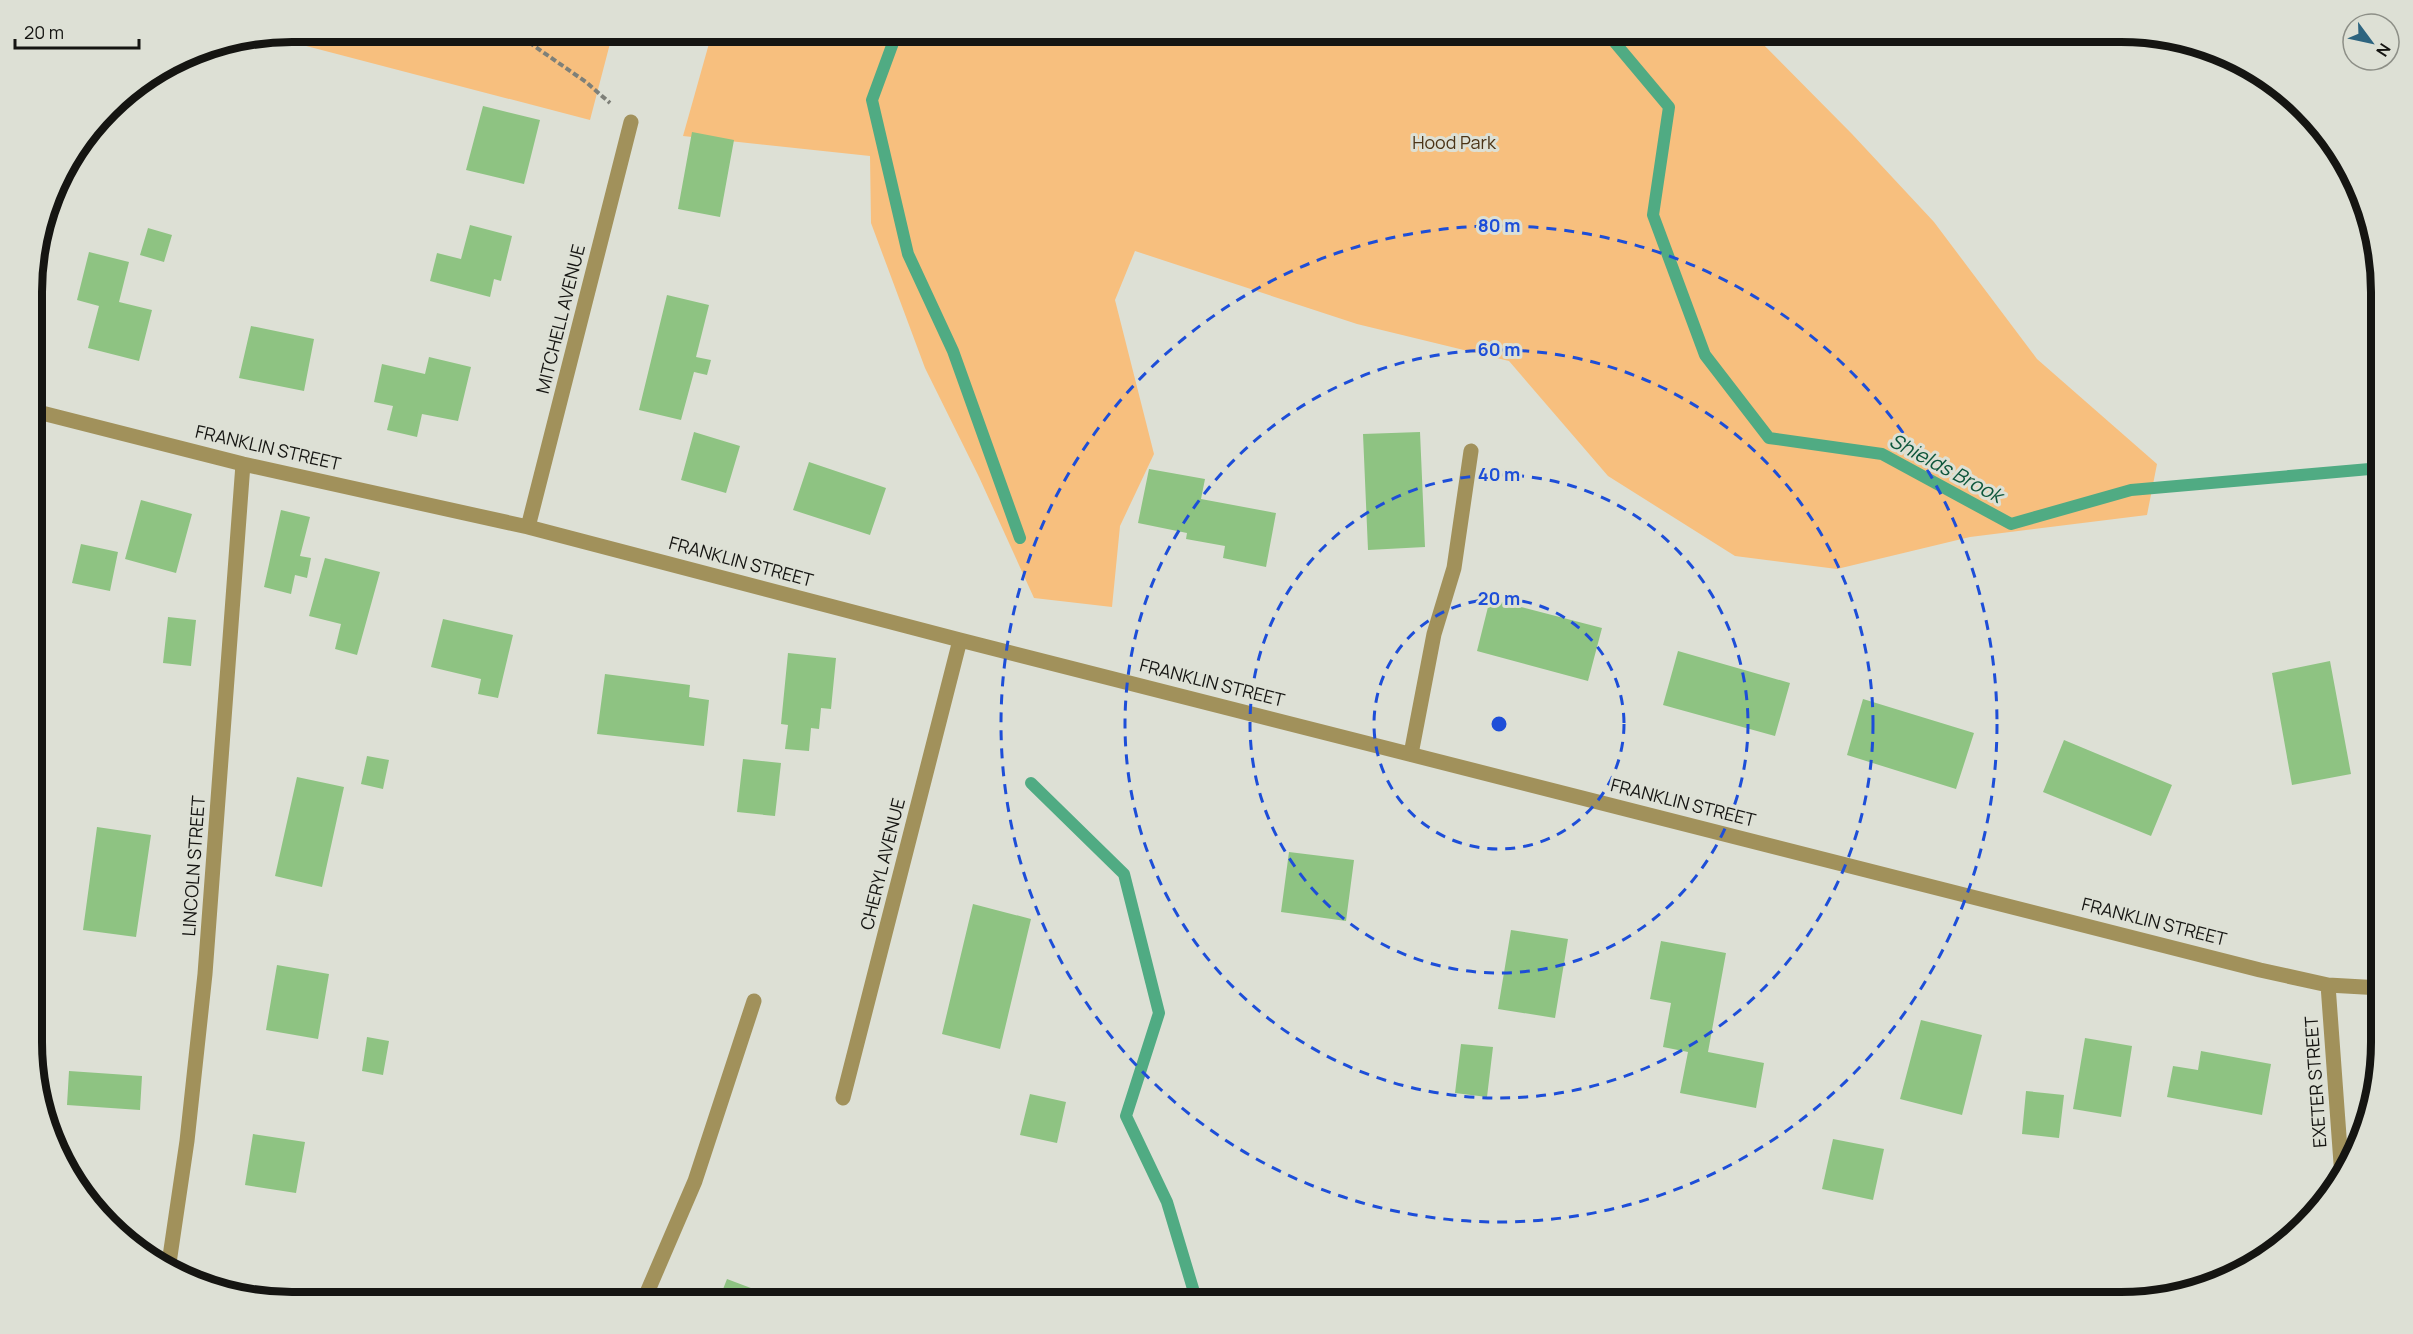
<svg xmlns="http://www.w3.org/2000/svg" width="2413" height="1334" font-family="Manrope,sans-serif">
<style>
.green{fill:#f7bf7e}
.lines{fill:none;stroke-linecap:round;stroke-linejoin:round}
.stream{stroke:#50ab83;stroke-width:12}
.building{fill:#8ec382}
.path{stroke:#7e8079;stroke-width:4;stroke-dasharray:6 3;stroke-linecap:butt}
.lane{stroke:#a1915b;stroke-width:15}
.street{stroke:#a1915b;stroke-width:15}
.ring{fill:none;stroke:#1d4ed8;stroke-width:3;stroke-dasharray:10 8}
.labels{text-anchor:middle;stroke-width:6;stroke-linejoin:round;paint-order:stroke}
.park-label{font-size:18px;fill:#4a3316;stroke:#dde0d5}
.street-label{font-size:18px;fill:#151512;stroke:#dde0d5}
.water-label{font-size:20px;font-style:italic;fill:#0d563b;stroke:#dde0d5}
.rim{fill:none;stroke:#151512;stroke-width:8}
.centre{fill:#1d4ed8;stroke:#dde0d5;stroke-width:3}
.ring-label{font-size:18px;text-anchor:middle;font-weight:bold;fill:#1d4ed8;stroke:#dde0d5;stroke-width:6;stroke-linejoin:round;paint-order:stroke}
</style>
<rect width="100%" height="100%" fill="#dde0d5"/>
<path class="green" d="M292,32H613L590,120L268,36Z
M681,32H1751L1852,134L1934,222L2037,359L2157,464L2147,515L1970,537L1837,569L1735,556L1608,476L1509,361L1357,324L1135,251L1115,300L1154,454L1120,526L1112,607L1034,598L979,477L925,368L871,223L870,156L683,136L710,40Z"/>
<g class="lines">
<path class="stream" d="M897,32L872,100L908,254L953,351L1020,538
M1606,32L1669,107L1653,215L1705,355L1769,438L1882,454L2011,524L2131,490L2381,468
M1031,783L1124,874L1159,1013L1126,1116L1167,1202L1197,1302"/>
</g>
<path class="building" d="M483,106L540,120L524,184L466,170Z
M692,132L734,140L720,217L678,209Z
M470,225L512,236L501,281L494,279L490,297L430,281L437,253L461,259Z
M148,228L172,235L164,262L140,255Z
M89,252L129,262L119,302L152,310L139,361L88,348L99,306L77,300Z
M667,295L709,305L696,357L711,360L707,375L694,372L681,420L639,410Z
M251,326L314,339L304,391L239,378Z
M429,357L471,367L458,421L422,414L417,437L387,430L393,406L374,402L382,364L425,374Z
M694,432L740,446L726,493L681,480Z
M1420,432L1425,547L1368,550L1363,434Z
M809,462L886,488L870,535L793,510Z
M1149,469L1205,479L1201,499L1276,513L1266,567L1223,558L1225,546L1186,539L1187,533L1138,523Z
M141,500L192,514L176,573L125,559Z
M281,510L310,517L300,556L311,558L307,578L295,575L291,594L264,587Z
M81,544L118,552L110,591L72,583Z
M325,558L380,572L357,655L335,649L341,624L309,616Z
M1490,599L1602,628L1588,681L1477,651Z
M168,617L196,620L191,666L163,663Z
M443,619L513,635L498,698L478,694L481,679L431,667Z
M1678,651L1790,683L1775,736L1663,705Z
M788,653L836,658L831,709L821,708L819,729L811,728L809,751L785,749L788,725L781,724Z
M2330,661L2351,774L2292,785L2272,673Z
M605,674L690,685L689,697L709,700L704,746L597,734Z
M1863,699L1974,733L1956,789L1847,755Z
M2064,740L2172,785L2151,836L2043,792Z
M367,756L389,760L383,789L361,784Z
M743,759L781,763L775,816L737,812Z
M297,777L344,787L322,887L275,876Z
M97,827L151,835L136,937L83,930Z
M1289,852L1354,860L1346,921L1281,912Z
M973,904L1031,919L1000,1049L942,1034Z
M1511,930L1568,939L1555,1018L1498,1009Z
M1661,941L1726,953L1708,1052L1764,1063L1756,1108L1680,1093L1688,1052L1663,1047L1671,1003L1650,999Z
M277,965L329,974L318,1039L266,1030Z
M1921,1020L1982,1035L1962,1115L1900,1099Z
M367,1037L389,1041L383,1075L362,1071Z
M2085,1038L2132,1046L2121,1117L2073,1109Z
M1461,1044L1493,1047L1487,1097L1455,1093Z
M2201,1051L2271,1064L2262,1115L2167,1097L2173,1066L2198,1070Z
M69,1071L142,1076L140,1110L67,1105Z
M2026,1091L2064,1095L2059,1138L2022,1134Z
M1030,1094L1066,1102L1057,1143L1020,1135Z
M253,1134L305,1142L296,1193L245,1185Z
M1833,1139L1884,1149L1873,1200L1822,1189Z
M727,1279L788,1302H718Z"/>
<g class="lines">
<path class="path" d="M514,32L586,82L610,103"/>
<path class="lane" d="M1411,754L1434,634L1454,568L1471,451
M643,1302L695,1181L754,1001"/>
<path class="street" d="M34,411L243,464L528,527L960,640L2260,970L2328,985L2381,988
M528,527L631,122
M2328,985L2342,1177
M843,1098L960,640
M168,1270L187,1141L205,974L243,464"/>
</g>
<g class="ring">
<circle cx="1499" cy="724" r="125"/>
<circle cx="1499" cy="724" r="249"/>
<circle cx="1499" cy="724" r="374"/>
<circle cx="1499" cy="724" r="498"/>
</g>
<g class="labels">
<g class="park-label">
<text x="1454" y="149">Hood Park</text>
</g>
<g class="street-label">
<text transform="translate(561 319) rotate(-76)" y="6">MITCHELL AVENUE</text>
<text transform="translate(268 448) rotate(13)" y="6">FRANKLIN STREET</text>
<text transform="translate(741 562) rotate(15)" y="6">FRANKLIN STREET</text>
<text transform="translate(1212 683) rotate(14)" y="6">FRANKLIN STREET</text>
<text transform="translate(1683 803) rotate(14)" y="6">FRANKLIN STREET</text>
<text transform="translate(883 864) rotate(-76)" y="6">CHERYL AVENUE</text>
<text transform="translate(194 866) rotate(-86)" y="6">LINCOLN STREET</text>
<text transform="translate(2154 922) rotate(14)" y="6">FRANKLIN STREET</text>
<text transform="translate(2316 1082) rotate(-94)" y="6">EXETER STREET</text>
</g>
<g class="water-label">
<text transform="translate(1946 468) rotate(28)" y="7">Shields Brook</text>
</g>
</g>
<path d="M0 0H2413V1334H0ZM292 42H2121A250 250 0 0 1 2371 292V1042A250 250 0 0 1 2121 1292H292A250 250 0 0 1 42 1042V292A250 250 0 0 1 292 42Z" fill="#dde0d5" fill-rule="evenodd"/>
<path class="rim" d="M292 42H2121A250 250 0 0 1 2371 292V1042A250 250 0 0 1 2121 1292H292A250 250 0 0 1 42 1042V292A250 250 0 0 1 292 42Z"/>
<circle cx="1499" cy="724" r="9" class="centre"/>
<g class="ring-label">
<text x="1499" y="232">80 m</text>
<text x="1499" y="356">60 m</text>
<text x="1499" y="481">40 m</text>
<text x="1499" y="605">20 m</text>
</g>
<g transform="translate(2371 42) rotate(123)"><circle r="28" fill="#dde0d5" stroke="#8d8f87" stroke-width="1.5"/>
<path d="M0-4.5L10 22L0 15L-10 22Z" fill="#2d647f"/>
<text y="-9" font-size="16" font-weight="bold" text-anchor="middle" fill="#151512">N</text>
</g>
<path d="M15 39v9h124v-9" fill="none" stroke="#151512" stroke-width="3"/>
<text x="24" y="39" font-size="18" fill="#151512" stroke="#dde0d5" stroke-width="4.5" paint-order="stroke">20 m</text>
</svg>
